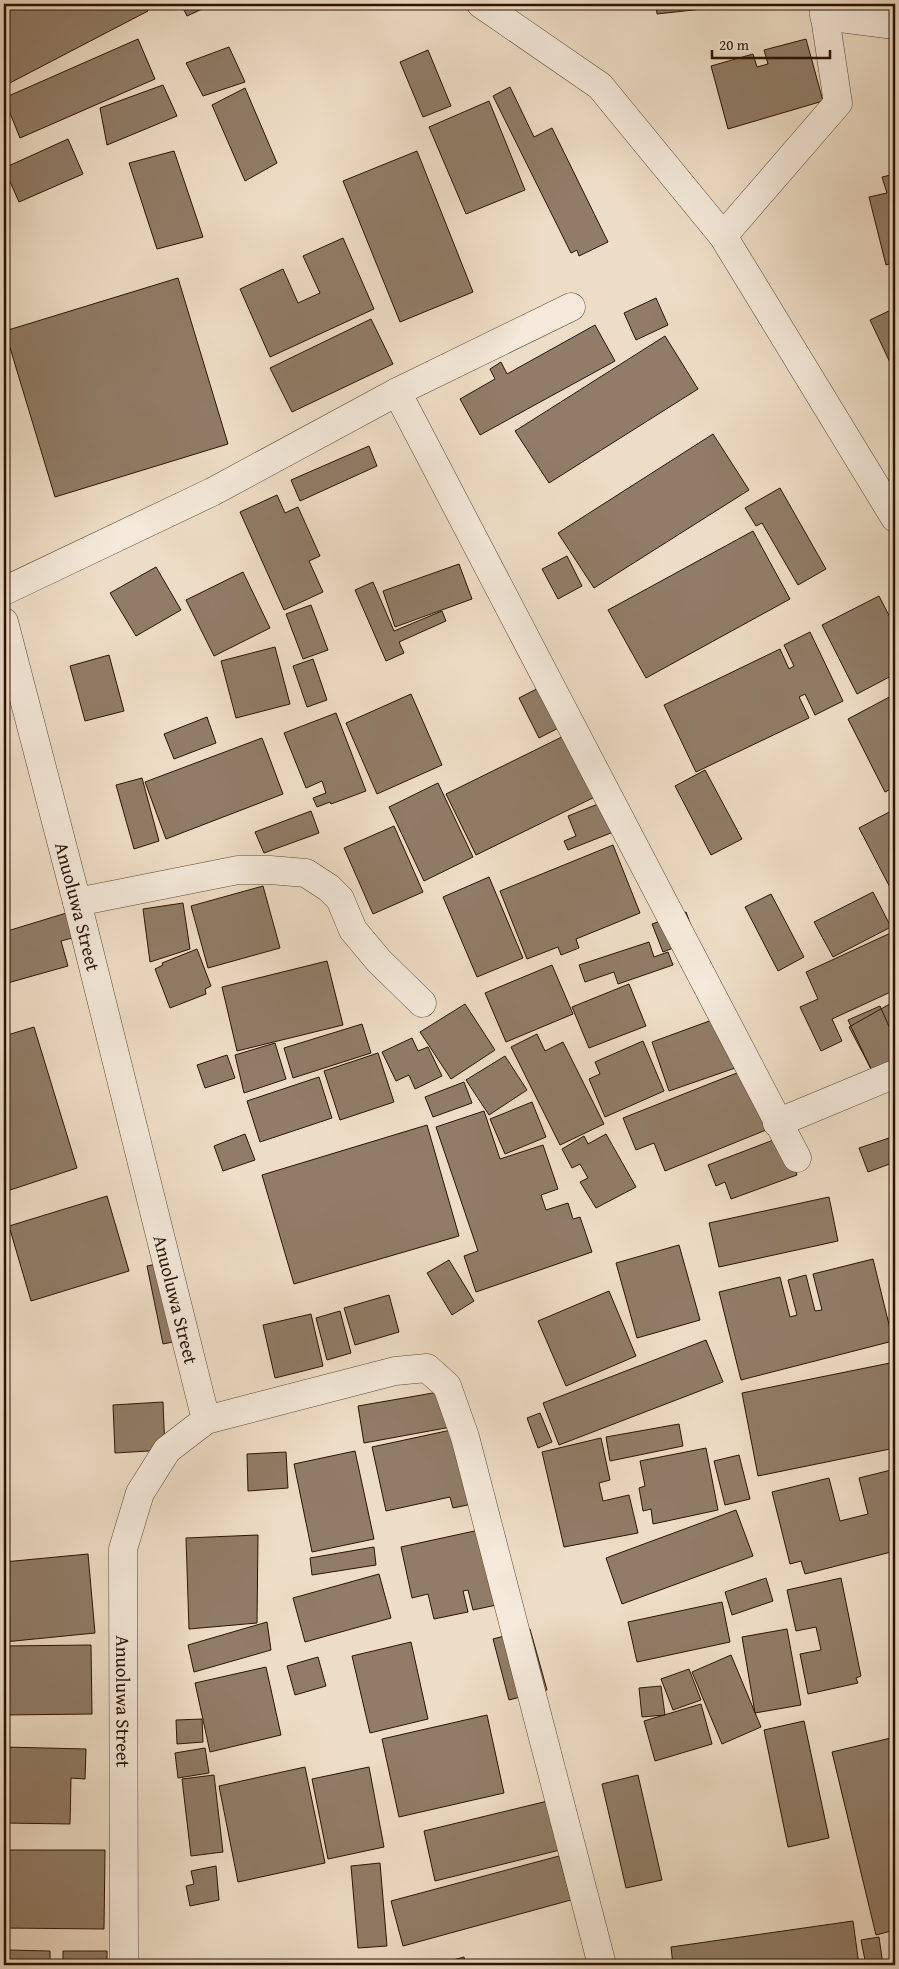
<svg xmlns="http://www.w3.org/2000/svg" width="899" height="1969" font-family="'Gentium Book Plus',serif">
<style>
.building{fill:#907c67;stroke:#2a1301}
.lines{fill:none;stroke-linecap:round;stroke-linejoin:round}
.minor-casing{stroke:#5b4632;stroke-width:29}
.minor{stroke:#f4e9da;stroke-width:28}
.labels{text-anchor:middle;stroke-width:4;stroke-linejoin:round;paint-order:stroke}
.street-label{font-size:19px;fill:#2a1301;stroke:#f4e9da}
</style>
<rect width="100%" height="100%" fill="#eeddc6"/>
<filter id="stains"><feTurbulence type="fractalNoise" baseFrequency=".004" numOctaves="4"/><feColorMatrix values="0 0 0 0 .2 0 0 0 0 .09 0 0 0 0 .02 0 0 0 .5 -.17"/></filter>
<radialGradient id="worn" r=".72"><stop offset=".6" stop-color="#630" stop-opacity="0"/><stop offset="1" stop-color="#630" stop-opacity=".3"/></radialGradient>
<path class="building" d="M4,4H145L148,11L4,86Z
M181,4H213L187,16Z
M656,4H729V6L657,14Z
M742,4H764L743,6Z
M138,39L155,79L20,138L4,98Z
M806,39L823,101L728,129L711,66L753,54L757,67L768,64L764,50Z
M229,47L245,82L203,96L186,63Z
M428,50L451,106L423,117L400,62Z
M163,85L177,116L107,145L100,108Z
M510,87L534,137L552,128L608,242L579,256L577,250L571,253L493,96Z
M245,88L277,163L245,181L212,105Z
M489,101L525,190L466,214L429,127Z
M68,139L83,174L19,202L4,168Z
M174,151L203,237L157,249L129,163Z
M417,151L473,292L400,322L343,181Z
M895,174V262L886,265L869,197L887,193L882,177Z
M343,238L374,309L270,357L240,289L283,269L298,303L320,293L303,256Z
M178,278L228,444L55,497L5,331Z
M656,298L668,325L636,340L624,313Z
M895,308V373L870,320Z
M371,319L393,364L292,412L270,368Z
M595,325L615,361L480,435L460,399L495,379L490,369L501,362L507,374Z
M665,336L698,389L549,483L515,431Z
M713,434L749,490L594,588L558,533Z
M369,446L377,466L300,501L291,480Z
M780,488L826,569L798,585L762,523L756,526L745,508Z
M277,495L285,513L298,507L320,556L309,561L323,592L284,610L240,512Z
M753,531L790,599L646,678L608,610Z
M567,556L582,586L558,599L542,569Z
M459,564L472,599L395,627L383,591Z
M156,567L181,610L136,636L110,593Z
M243,572L270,628L214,656L186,600Z
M373,582L394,631L442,611L446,621L399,642L404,653L386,661L355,590Z
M879,596L895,627V674L857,694L822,625Z
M311,605L328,650L303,659L286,614Z
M810,632L843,701L815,715L805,694L799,697L809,718L696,772L664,705L780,649L789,669L794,666L784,645Z
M275,647L290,704L236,718L221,661Z
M109,655L124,711L85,721L70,666Z
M313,659L327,700L307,707L293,666Z
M558,678L578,718L539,738L519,698Z
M411,694L442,765L377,794L346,723Z
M895,694V787L885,792L848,719Z
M336,713L366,791L331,804L330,802L317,807L313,798L326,793L322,781L306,788L284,733Z
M207,717L216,743L174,759L164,734Z
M578,729L607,791L476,855L446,794Z
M262,738L283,794L166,839L145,782Z
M705,770L742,839L711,855L675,786Z
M142,778L159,841L134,849L116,785Z
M438,783L473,857L424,881L389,807Z
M618,796L626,827L568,850L564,841L576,836L568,816Z
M893,810L895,813V897L859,828Z
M311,811L319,833L264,853L255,832Z
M394,826L423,892L373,914L344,848Z
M613,845L640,913L576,939L579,948L561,955L558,947L527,959L500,891Z
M489,877L523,958L477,977L443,897Z
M263,886L280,948L208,968L191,906Z
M873,892L891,927L833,957L814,922Z
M771,894L804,957L778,971L745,907Z
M183,903L190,949L150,962L143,909Z
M73,911L80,936L61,941L68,966L4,984V932Z
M686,912L696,939L663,952L652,924Z
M895,931V990L832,1019L842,1041L821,1051L800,1007L818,999L806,972Z
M649,942L654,957L668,952L673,965L618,984L614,972L585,982L579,965Z
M197,949L211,986L205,989L206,994L170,1008L155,969L163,965L162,963Z
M327,961L343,1025L237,1051L222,987Z
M552,965L573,1014L506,1042L485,993Z
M629,984L646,1026L589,1048L572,1007Z
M895,1001V1067L876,1078L849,1027Z
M465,1004L495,1050L451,1079L420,1032Z
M880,1006L895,1040V1071L876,1080L848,1020Z
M723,1016L741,1066L669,1091L652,1042Z
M362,1024L371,1053L293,1078L284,1048Z
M34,1027L77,1168L4,1192V1036Z
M537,1034L545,1051L563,1042L604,1124L560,1145L511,1047Z
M412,1038L418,1051L428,1047L442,1076L415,1089L409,1075L396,1081L382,1052Z
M643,1041L664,1091L605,1117L589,1079L600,1074L595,1062Z
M275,1043L286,1079L244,1093L235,1055Z
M378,1053L394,1102L340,1120L324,1071Z
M227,1055L235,1078L205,1088L197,1065Z
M505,1056L527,1090L489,1115L466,1080Z
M752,1067L776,1126L665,1171L654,1143L636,1150L623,1118Z
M319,1077L332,1118L260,1142L247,1101Z
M464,1082L472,1103L433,1117L425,1097Z
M532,1102L546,1137L505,1154L490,1119Z
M484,1111L500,1159L543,1145L558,1189L541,1195L546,1210L568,1203L573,1219L580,1217L592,1252L476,1292L464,1256L478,1251L436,1127Z
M427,1125L459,1236L294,1284L262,1175Z
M245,1134L255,1160L223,1171L214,1146Z
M606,1134L636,1187L596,1208L580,1182L588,1178L580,1164L572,1168L562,1149L584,1136L588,1144Z
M895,1136V1162L868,1172L859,1148Z
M776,1139L790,1153L797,1175L731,1199L725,1182L716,1186L708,1165Z
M107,1196L129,1271L31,1301L9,1226Z
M829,1197L838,1241L719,1267L709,1223Z
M679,1245L700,1320L637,1338L616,1263Z
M873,1259L893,1341L741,1380L719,1292L780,1277L790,1317L797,1315L788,1280L806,1275L815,1311L822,1310L813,1274Z
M449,1260L474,1301L452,1315L427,1273Z
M172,1261L188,1339L163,1344L147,1266Z
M609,1291L636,1356L566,1386L538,1321Z
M389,1295L399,1332L355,1345L344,1308Z
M340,1311L351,1353L327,1360L316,1318Z
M311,1314L323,1366L275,1378L263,1325Z
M706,1340L723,1382L559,1445L543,1403Z
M895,1362V1448L758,1476L742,1393Z
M456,1389L462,1425L364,1443L358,1406Z
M163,1402L165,1450L115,1453L113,1405Z
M540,1413L552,1442L538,1448L527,1418Z
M679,1424L683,1446L610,1461L606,1437Z
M465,1427L482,1502L453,1508L450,1497L386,1511L372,1447Z
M601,1438L610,1480L599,1483L603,1501L629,1495L638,1533L564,1547L542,1452Z
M706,1448L718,1510L653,1524L651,1509L643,1511L639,1488L645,1486L640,1461Z
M355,1451L374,1539L312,1552L294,1464Z
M286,1452L288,1488L248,1491L247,1454Z
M739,1455L750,1499L725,1505L714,1461Z
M895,1469V1551L805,1574L801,1561L790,1564L772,1492L829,1478L840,1521L868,1514L859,1478Z
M736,1510L753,1556L622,1604L606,1558Z
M479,1530L506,1603L473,1610L468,1590L463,1591L468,1612L434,1619L428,1594L412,1598L401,1547Z
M258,1535L257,1623L189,1629L186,1538Z
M374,1547L376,1565L312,1575L310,1558Z
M88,1554L95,1633L4,1642V1562Z
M379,1574L391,1618L305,1642L293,1598Z
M766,1578L773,1601L732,1615L725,1592Z
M841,1578L861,1676L856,1678L858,1683L808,1694L800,1654L821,1650L816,1627L796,1631L787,1590Z
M722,1602L730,1642L637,1662L628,1622Z
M267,1622L271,1650L194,1672L188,1645Z
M530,1629L547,1690L509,1700L493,1639Z
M787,1629L801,1705L755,1713L742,1637Z
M411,1642L428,1719L370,1733L352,1656Z
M91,1645L92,1714L4,1715V1646Z
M731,1655L761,1727L722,1744L692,1672Z
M318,1657L326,1686L295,1695L287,1666Z
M266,1667L281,1735L210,1752L195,1683Z
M689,1669L701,1700L673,1710L661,1679Z
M661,1686L665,1715L642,1717L639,1688Z
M701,1704L712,1744L655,1761L644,1721Z
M487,1715L504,1793L399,1817L382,1739Z
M202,1719L203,1742L177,1744L176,1720Z
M804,1721L829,1838L788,1847L764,1730Z
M895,1737V1930L876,1935L832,1752Z
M4,1747L86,1749L85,1779L71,1778L70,1824L4,1823Z
M205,1748L209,1773L178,1778L175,1753Z
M305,1767L325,1863L238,1882L219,1786Z
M369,1767L384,1847L328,1859L312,1779Z
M214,1775L223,1852L191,1856L182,1779Z
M638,1775L662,1880L626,1888L602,1784Z
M556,1799L568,1848L435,1881L424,1831Z
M4,1850H105L104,1929L4,1928Z
M559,1856L571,1900L403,1946L391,1901Z
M380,1863L387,1946L358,1948L351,1866Z
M216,1866L219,1900L190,1906L186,1886L194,1884L191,1871Z
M853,1921L859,1965H673L671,1947Z
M879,1937L883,1965H866L861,1940Z
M7,1950L50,1951V1965H8Z
M63,1951H107V1965H63Z
M464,1957L466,1965H435Z
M389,1961L390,1965H374Z"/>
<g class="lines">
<defs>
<g id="minor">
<path d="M481,4L600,86L723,236L895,518"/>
<path d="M824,16L895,25"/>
<path d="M723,236L838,103L823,4"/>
<path d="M397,392L797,1158"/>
<path d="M4,591L212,492L397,392L571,307"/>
<path id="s1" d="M4,622L77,902L206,1420L167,1450L140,1493L123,1549L124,1965"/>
<path d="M77,902L238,870H270L306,873L329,888L340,899L353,930L379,961L422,1003"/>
<path d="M777,1123L895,1074"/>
<path d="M206,1420L395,1371L427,1368L447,1386L465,1437L602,1965"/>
</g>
</defs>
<use href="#minor" class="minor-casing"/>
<use href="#minor" class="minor"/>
</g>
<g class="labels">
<g class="street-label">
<text dy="7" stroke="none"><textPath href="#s1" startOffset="294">Anuoluwa Street</textPath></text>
<text dy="7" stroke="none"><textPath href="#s1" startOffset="699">Anuoluwa Street</textPath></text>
<text dy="7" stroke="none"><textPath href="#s1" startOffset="1134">Anuoluwa Street</textPath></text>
</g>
</g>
<rect width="899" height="1969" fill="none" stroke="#eeddc6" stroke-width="20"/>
<rect x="5" y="5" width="889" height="1959" fill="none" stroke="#2a1301" stroke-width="2.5"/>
<rect x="10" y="10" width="879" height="1949" fill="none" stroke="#2a1301"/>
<path d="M712 50v8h118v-8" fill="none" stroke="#2a1301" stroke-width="2.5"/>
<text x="719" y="50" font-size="15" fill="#2a1301" stroke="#f4e9da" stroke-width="4" paint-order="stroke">20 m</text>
<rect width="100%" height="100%" filter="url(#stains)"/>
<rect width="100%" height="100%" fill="url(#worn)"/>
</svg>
